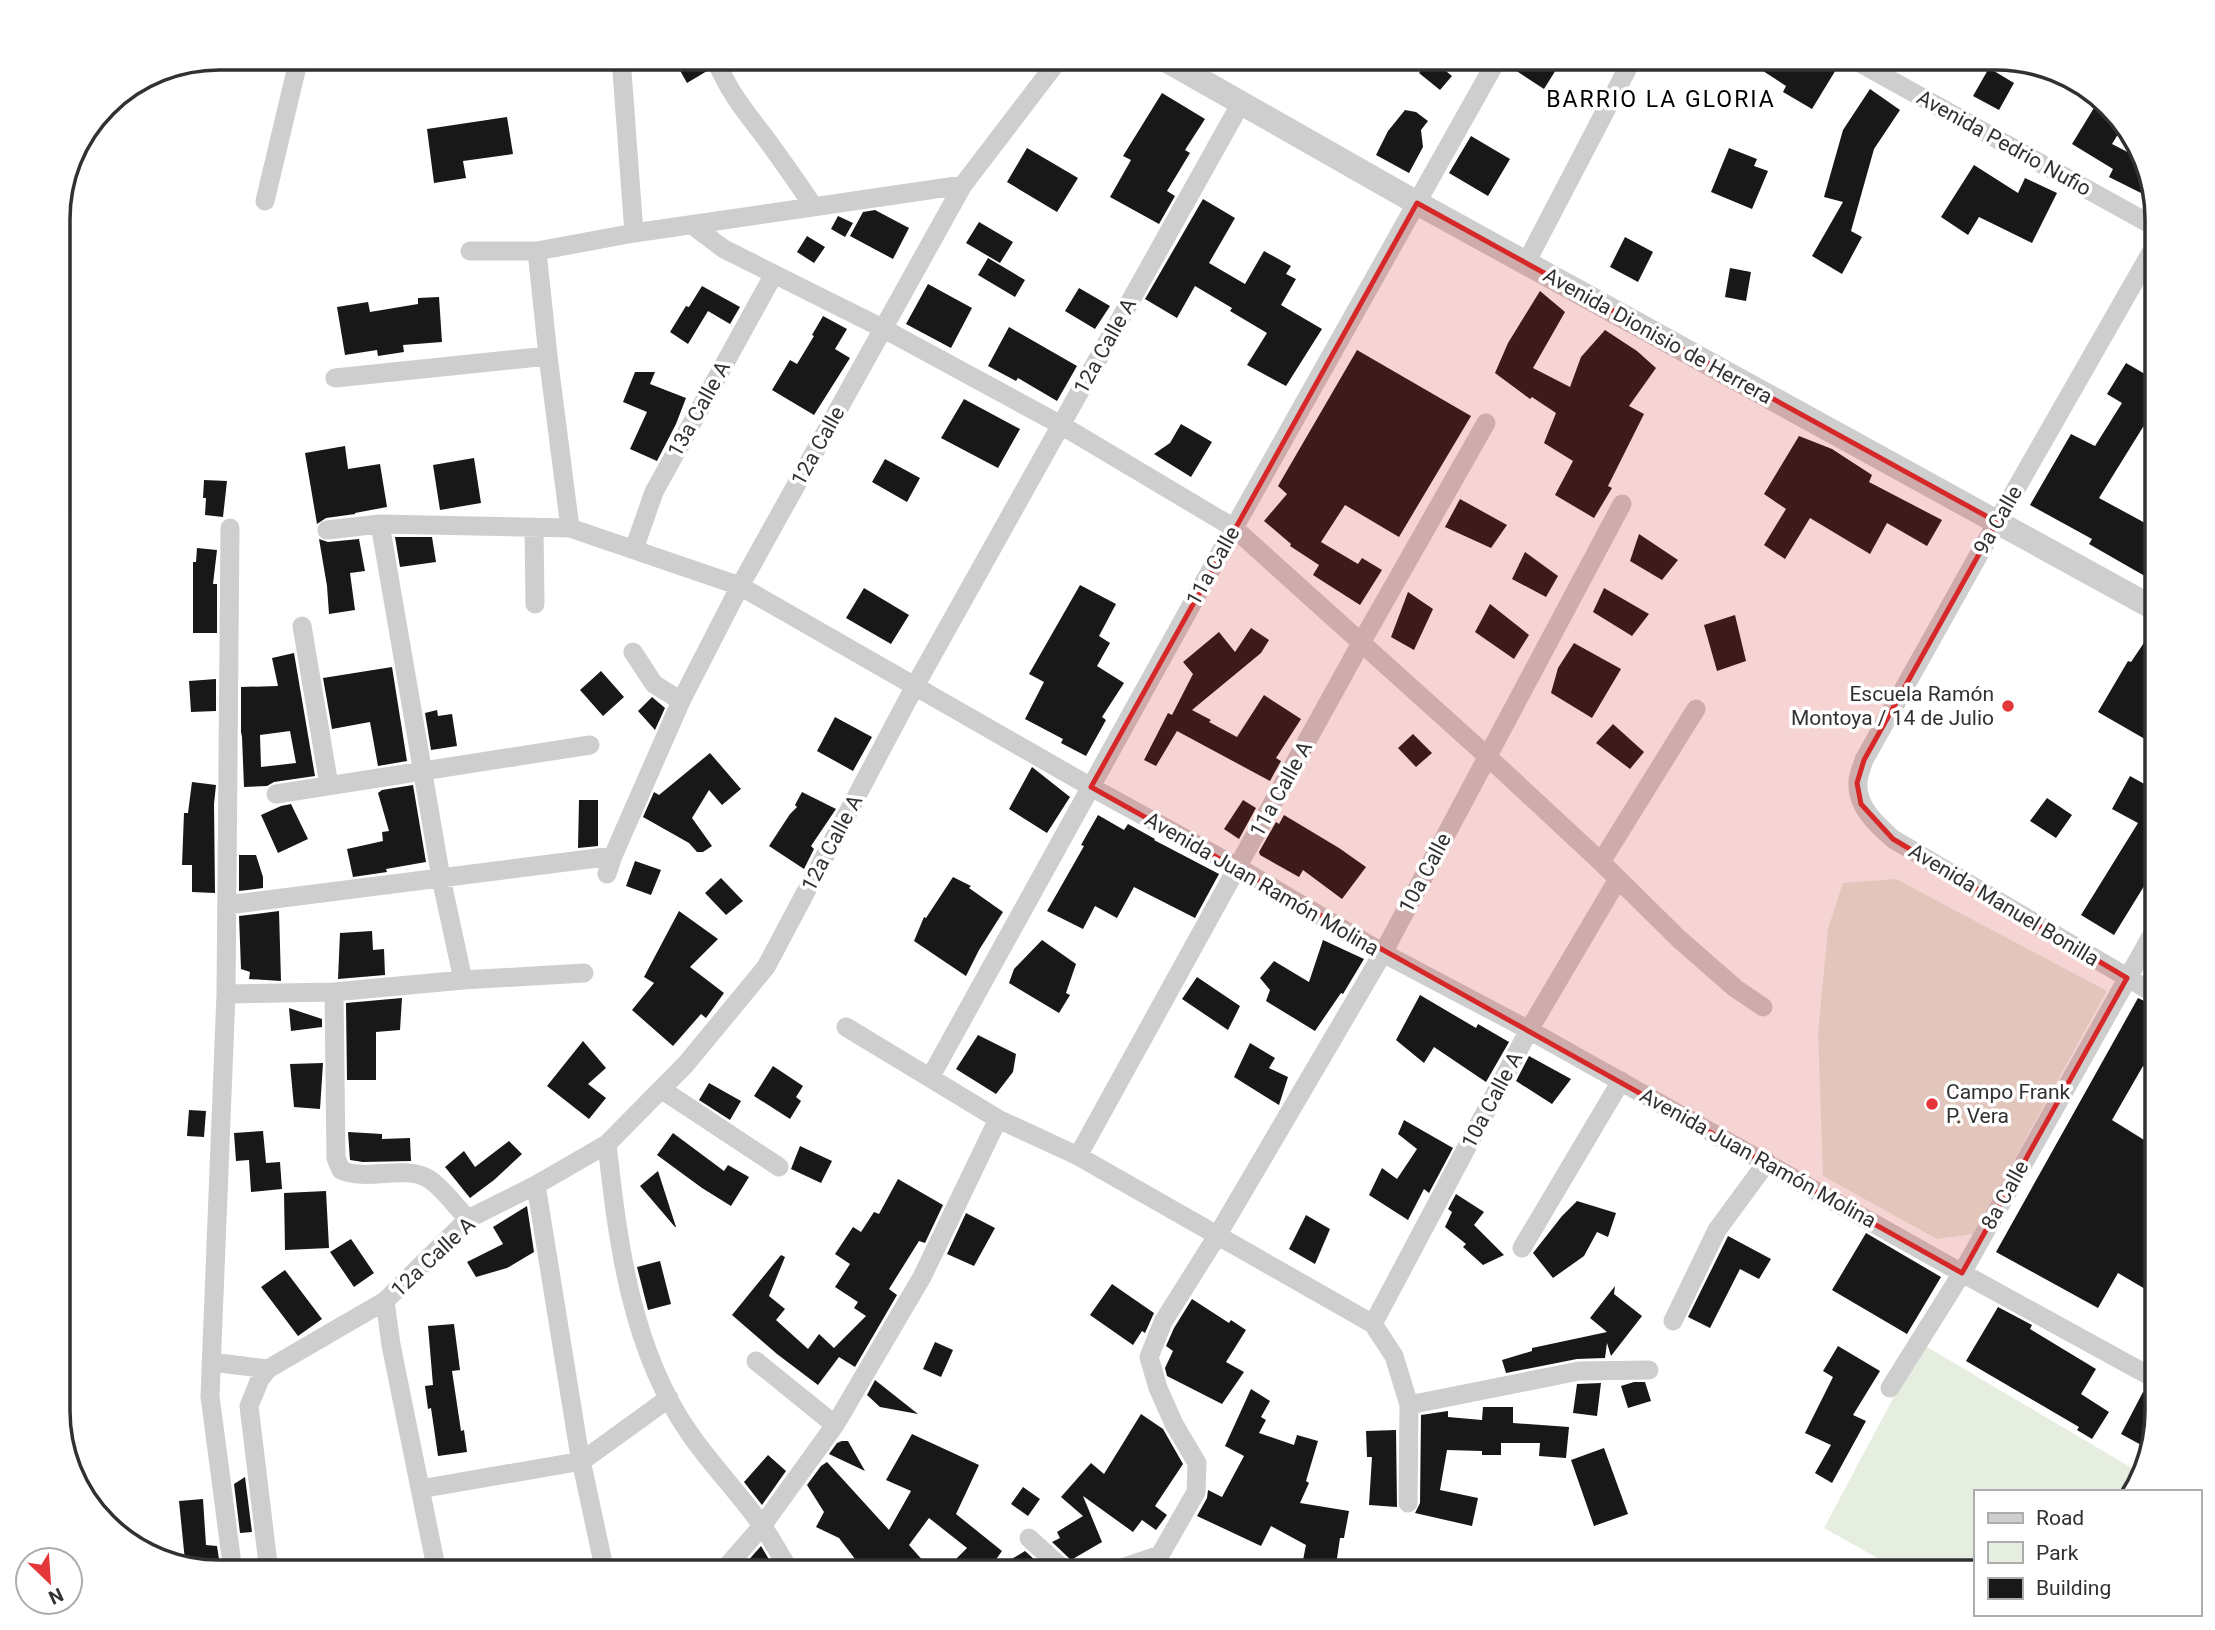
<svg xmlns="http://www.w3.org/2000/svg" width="2215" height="1630" font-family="Roboto,sans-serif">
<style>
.green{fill:#e6eee0}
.building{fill:#181818;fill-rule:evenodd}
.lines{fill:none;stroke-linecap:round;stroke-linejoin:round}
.minor{stroke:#cecece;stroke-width:19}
.tertiary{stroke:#cecece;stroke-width:24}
.marked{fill:#d62828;fill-opacity:0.2;stroke:#d62828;stroke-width:5;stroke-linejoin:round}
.poi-dot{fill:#e43739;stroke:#fff;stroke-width:2.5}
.labels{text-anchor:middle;stroke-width:7;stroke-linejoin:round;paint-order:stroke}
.street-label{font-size:21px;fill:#313131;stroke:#fff}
.poi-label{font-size:21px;fill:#313131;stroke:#fff;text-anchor:end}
.neighbourhood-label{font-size:23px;letter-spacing:2px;fill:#000;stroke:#fff}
.rim{fill:none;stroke:#313131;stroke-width:3.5}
</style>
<rect width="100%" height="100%" fill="#fff"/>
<path class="green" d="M1896,879L2107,991L1973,1234L1937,1239L1823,1176L1818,1032L1828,929L1843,883Z
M1922,1344L2137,1471L2130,1492H1975V1572H1902L1824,1528Z"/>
<path class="building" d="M673,58H703L707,71L687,83Z
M1519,58H1548L1559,65L1544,89L1512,68Z
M1743,58H1820L1837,68L1812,109L1783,92L1786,86Z
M1431,59L1452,76L1440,90L1419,73Z
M1989,68L2014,83L1999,110L1973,96Z
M1870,89L1900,110L1874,149L1851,231L1862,237L1842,274L1812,256L1843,202L1824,197L1843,130Z
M1162,93L1205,119L1185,150L1190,153L1167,191L1175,196L1159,224L1110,197L1131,160L1123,156Z
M2100,98L2123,126L2112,144L2143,160L2153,199L2109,177L2113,169L2072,144Z
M1405,110L1416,112L1428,121L1421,130L1423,147L1409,173L1376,155L1388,131Z
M507,117L513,154L463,161L466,178L434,183L427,129Z
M1471,136L1510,159L1488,196L1449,173Z
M1027,148L1078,178L1057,212L1007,182Z
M1729,148L1757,159L1754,166L1768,171L1752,209L1711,192Z
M1974,165L2018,193L2025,178L2057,193L2032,243L1979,217L1968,235L1941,217Z
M1203,199L1235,218L1209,263L1245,284L1264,251L1291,266L1286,274L1296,279L1281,305L1322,329L1286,386L1247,365L1267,333L1230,311L1232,308L1195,286L1177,318L1145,299Z
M875,210L909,228L893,259L850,236L863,212Z
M838,216L853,223L845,237L831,229Z
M979,222L1013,242L1000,263L966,243Z
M807,236L825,247L814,263L797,252Z
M1625,237L1653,252L1638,282L1610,267Z
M988,258L1025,280L1015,297L978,275Z
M1730,268L1751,272L1746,301L1725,297Z
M928,284L972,308L951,348L906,324Z
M702,286L740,307L730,324L708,311L688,344L670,332L686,306L689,307Z
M1079,288L1110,306L1095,329L1065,311Z
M1540,291L1565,312L1533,368L1570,387L1581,357L1605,330L1637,351L1656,368L1629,406L1644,414L1608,486L1612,488L1594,518L1555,495L1573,461L1544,443L1556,413L1532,397L1530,399L1495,373L1508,343Z
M439,297L442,342L403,345L404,352L378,356L377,350L345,355L337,307L368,302L370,312L418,304V298Z
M823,316L847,329L835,349L850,358L814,415L772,390L790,360L797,364L814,336L812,335Z
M1009,327L1077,366L1057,401L1018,378L1016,381L988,366Z
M1357,350L1471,416L1399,537L1345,505L1321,542L1358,564L1362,558L1382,570L1360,605L1313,575L1319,565L1290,546L1291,544L1264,521L1287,494L1278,486Z
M2126,363L2157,381V424L2148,419L2099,498L2147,524L2146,526L2157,533V583L2089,544L2092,539L2030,505L2071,434L2095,446L2122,403L2107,394Z
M635,372H655L650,384L686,398L676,424L657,461L630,449L647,412L623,402Z
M964,399L1020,429L998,468L941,438Z
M1181,424L1212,442L1191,477L1154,454L1170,443Z
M1799,436L1832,449L1872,475L1869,482L1942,520L1927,546L1887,523L1870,554L1810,518L1785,559L1764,545L1786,509L1764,494Z
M345,446L348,469L380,464L387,507L355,513V514L326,518L317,524L305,453Z
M474,458L481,503L440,510L433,465Z
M885,459L920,478L907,502L872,482Z
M204,480L227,481L223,517L205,515L206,498H203Z
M1460,499L1507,525L1491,548L1445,527Z
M1639,534L1678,560L1662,580L1630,561Z
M395,537H432L436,562L400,567Z
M319,539L328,542L359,539L365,571L350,573L355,610L329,614L327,586Z
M197,548L217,550L213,584H217V633H193V562H196Z
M1525,552L1558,576L1546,597L1512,579Z
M1080,585L1116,604L1099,636L1110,643L1097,666L1124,683L1102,717L1106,720L1086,756L1061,743L1063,739L1025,719L1044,682L1029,674Z
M864,588L909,615L891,644L846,618Z
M1604,588L1649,614L1632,636L1593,612Z
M1408,592L1433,609L1414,650L1391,637Z
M1490,604L1529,635L1514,659L1475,632Z
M1735,615L1746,661L1717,671L1704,625Z
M2156,625H2157V746L2098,712L2128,661L2131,662Z
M1251,628L1269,640L1261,653L1192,710L1211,720L1209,722L1237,737L1264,695L1301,719L1276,758L1281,761L1270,781L1177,731L1156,766L1144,760L1168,713L1172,715L1193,674L1183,662L1219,632L1235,652Z
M1574,643L1621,669L1592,718L1551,693L1558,668Z
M294,653L315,776L274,782L267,786L244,787L242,737L241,732V687L278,686L272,658ZM290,731L296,763L261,767L260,735Z
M392,667L407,761L378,766L370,722L332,729L323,678Z
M601,671L624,697L603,716L580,690Z
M216,679V711L191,712L189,681Z
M652,697L665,708L655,730L638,711Z
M437,710L438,716L452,714L457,746L431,750L425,713Z
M835,717L872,737L853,771L817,751Z
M1613,724L1644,752L1630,769L1596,743Z
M1413,734L1432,753L1416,767L1398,748Z
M710,753L741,789L722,805L709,790L692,818L712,846L703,852H697L689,843L643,817L654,792L659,795Z
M1032,767L1070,797L1047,833L1009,809Z
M2130,776L2157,791V865L2114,935L2081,915L2138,823L2112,809Z
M192,782L216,785L214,804L215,893L192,892V865H182L184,813H188Z
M413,785L426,862L386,869L387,872L353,877L347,849L383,841L382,832L389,831L378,793L382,790Z
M802,792L836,809L811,846L814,849L804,869L769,846L790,814L797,807L795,805Z
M2047,798L2072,815L2056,838L2030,821Z
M579,800H598V846L578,848Z
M1243,800L1256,808L1239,839L1224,829Z
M291,804L308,839L278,853L261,815L281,806Z
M1098,815L1124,830L1128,824L1155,839L1154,840L1219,874L1195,918L1134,887L1117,918L1095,906L1083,929L1047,911L1084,846L1081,845Z
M1284,815L1339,848L1366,867L1342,899L1303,870L1299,877L1260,855L1259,852L1276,822L1279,824Z
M239,855H256L263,877V888L239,891Z
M635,861L661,870L651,895L626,886Z
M953,877L971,886L969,888L1003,912L979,950L966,976L914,941L924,917L926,918Z
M721,878L743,901L726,915L705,893Z
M279,911L281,981L249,979L250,972L241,969L239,916Z
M679,911L718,939L690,967L724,993L706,1018L701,1014L673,1046L632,1010L654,983L644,977Z
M372,931L373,950L384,949L385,975L338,979L340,933Z
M1042,940L1076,964L1066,993L1070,995L1059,1013L1009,983L1014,969Z
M1323,940L1364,959L1343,994L1341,993L1315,1031L1266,1001L1270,990L1260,978L1274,961L1309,982Z
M1197,977L1240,1006L1228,1030L1182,999Z
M1420,995L1476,1028L1478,1024L1509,1042L1486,1082L1434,1047L1424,1063L1396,1040Z
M402,998L400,1030L376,1032V1080H347L346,1003Z
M2138,998L2157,1007V1074L2143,1066L2112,1120L2157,1148V1296L2118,1273L2098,1308L1996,1252Z
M289,1008L322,1019V1027L291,1031Z
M978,1035L1016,1054L1013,1072L996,1094L956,1069Z
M583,1041L606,1068L588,1084L606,1098L589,1119L547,1086Z
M1250,1043L1275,1058L1269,1068L1288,1077L1279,1105L1234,1077Z
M1529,1056L1571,1079L1552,1104L1516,1081Z
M323,1063L320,1109L294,1107L290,1064Z
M773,1066L803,1086L796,1097L801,1101L790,1119L754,1096Z
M709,1083L741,1101L730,1120L699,1100Z
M189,1110L206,1111L204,1137L187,1136Z
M1404,1120L1453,1148L1429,1193L1424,1189L1408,1220L1369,1195L1382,1168L1397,1179L1417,1149L1398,1134Z
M263,1131L266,1163L280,1162L282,1189L251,1192L249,1160L236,1161L234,1133Z
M348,1132L382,1134V1139L410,1138L411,1161L363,1162L350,1160Z
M673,1133L724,1171L728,1165L749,1177L731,1206L702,1188L657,1155Z
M509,1141L522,1154L494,1180L470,1198L445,1167L464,1151L475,1167Z
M800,1146L832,1161L821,1183L791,1169Z
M658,1171L676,1227H675L640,1186Z
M898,1179L943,1205L925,1243L919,1241L889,1289L897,1295L855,1367L839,1357L818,1385L777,1354L732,1315L781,1255L785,1257L769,1296L785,1309L776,1320L808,1349L819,1334L834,1348L866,1316L854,1308L858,1302L835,1287L850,1264L835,1254L853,1227L861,1232L874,1212L879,1214Z
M326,1191L329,1248L285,1250L284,1193Z
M1456,1194L1484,1212L1474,1225L1504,1255L1483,1265L1463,1247L1466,1244L1445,1227L1452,1212L1448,1209Z
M1577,1201L1616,1213L1608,1237L1597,1232L1584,1256L1553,1278L1533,1253L1562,1216Z
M527,1206L534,1252L507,1268L476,1277L467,1262L503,1244L493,1227Z
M966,1213L995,1228L974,1266L947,1254Z
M1306,1215L1330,1229L1315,1264L1289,1249Z
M1866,1233L1941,1277L1907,1334L1832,1290Z
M1728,1236L1771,1259L1759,1279L1740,1269L1710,1328L1688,1317Z
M351,1239L374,1273L354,1287L330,1252Z
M660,1261L671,1304L648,1310L637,1267Z
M285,1270L322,1319L298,1336L261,1287Z
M1112,1284L1154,1313L1145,1333L1142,1331L1133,1345L1090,1315Z
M1615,1286L1614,1294L1642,1316L1611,1356L1607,1343L1605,1358L1577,1359L1506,1373L1502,1360L1532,1351V1348L1607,1332L1590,1318Z
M1192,1299L1229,1323L1231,1320L1246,1330L1226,1362L1244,1372L1222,1404L1167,1376L1165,1368L1173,1351L1166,1346L1174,1328Z
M1998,1307L2032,1325L2030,1329L2096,1369L2081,1394L2109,1412L2092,1439L2077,1430L2079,1427L1966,1361Z
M454,1324L460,1370L452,1371L461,1431L464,1430L467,1452L438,1456L431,1408L428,1409L425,1386L433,1385L428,1326Z
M935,1342L953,1350L941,1377L923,1369Z
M1838,1346L1880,1371L1853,1415L1866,1421L1832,1483L1815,1473L1831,1445L1805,1433L1833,1377L1823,1371Z
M875,1380L918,1414L880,1407L867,1395Z
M1634,1382H1645L1651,1401L1628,1408L1621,1386Z
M1601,1383L1597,1416L1573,1413L1577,1384Z
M1251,1389L1270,1401L1261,1417L1266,1420L1259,1433L1294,1445L1297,1435L1318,1441L1306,1481L1309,1483L1300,1503L1349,1511L1344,1538H1340L1336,1565L1303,1560L1306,1545L1271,1526L1261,1546L1197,1516L1207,1498L1208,1490L1222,1497L1244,1456L1225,1446Z
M2143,1392L2157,1399V1411L2145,1447L2121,1434Z
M1483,1407H1513V1423L1569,1427L1566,1458L1539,1456L1540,1443H1501V1455H1482V1451L1447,1450L1440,1490L1478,1498L1472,1526L1415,1513L1420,1503L1421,1415L1448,1411V1417L1482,1420Z
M1141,1414L1163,1429L1183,1464L1155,1506L1167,1515L1156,1530L1142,1520L1133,1532L1083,1496L1102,1542L1071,1560L1052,1542L1060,1538L1057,1532L1083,1516L1061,1497L1091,1463L1104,1474Z
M1396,1430L1397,1507L1369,1505L1372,1457H1367L1366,1431Z
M912,1434L979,1465L956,1514L1002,1551L987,1572H943L967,1548L929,1518L909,1545L933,1572H865L839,1538L816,1527L824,1512L807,1485L821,1466L827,1462L889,1530L911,1491L886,1480Z
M842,1441H848L865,1471L829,1454L837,1443Z
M1604,1448L1628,1514L1594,1526L1571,1460Z
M768,1455L786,1471L762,1505L744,1482Z
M245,1477L252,1532L240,1533L234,1484Z
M1023,1487L1040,1499L1028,1516L1011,1504Z
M203,1499L206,1545L217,1546L221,1572L185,1561L179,1501Z
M761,1546L770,1561L758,1572H738Z
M1025,1551L1048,1572H990Z"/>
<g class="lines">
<path class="minor" d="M621,58L634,233
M715,58C729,93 745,111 767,140C783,162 799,185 814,207
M1851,58L2157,228
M265,201L299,58
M692,225L724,249L884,329L1061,425L1234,528L1487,756L1601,862L1679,939L1735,988L1763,1007
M2157,242L1997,522L1864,760C1862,767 1858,775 1858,782C1856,806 1876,824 1893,839L2157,995
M470,251H537L634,233L963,185
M537,251L548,356L570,528
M1526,263L1633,58
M335,378L548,356
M380,524L441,878L463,980
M534,527L535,604
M230,528L226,994L210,1396L233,1572
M327,530L380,524L570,528L740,586L1091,787L1239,868L1383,953L1529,1030L1962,1273L2157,1380
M634,549L654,492L774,274
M302,626L329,785
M633,652L654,684L681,701
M276,794L590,745
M1601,862L1696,709
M607,874L613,856L681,701L740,586L963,185L1060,58
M227,905L613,856
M334,992L336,1158L341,1170C368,1182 405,1164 429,1179C443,1188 456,1207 468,1219
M226,994L334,992L463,980L584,973
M846,1027L998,1119L1078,1156L1373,1324L1394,1356L1409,1405L1408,1503
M931,1076L1234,528L1498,58
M661,1089L779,1167
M607,1144C618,1243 631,1350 690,1434C712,1466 740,1494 763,1527C773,1541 781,1557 791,1572
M1078,1156L1361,643L1486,423
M536,1185L579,1451L605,1572
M1522,1248L1621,1081
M385,1301L391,1345L437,1572
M1673,1321L1717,1230L1767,1162
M1373,1324L1529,1030L1618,879
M756,1361L835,1425
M211,1362L268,1369L385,1301L468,1219L536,1185L607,1144L686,1064L766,967L915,686L1241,103
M268,1369L260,1379L249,1406L269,1572
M1890,1388L1962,1273L2157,926
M1409,1405L1579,1371L1649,1370
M420,1489L582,1461L669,1398
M1029,1538L1066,1572
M722,1572L762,1526L835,1425L922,1277L998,1119
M1110,1572L1160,1555L1196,1492L1197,1463L1174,1424L1158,1388L1149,1357L1163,1322L1217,1236L1383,953L1622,504"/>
<path class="tertiary" d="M1162,58L1417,203L2157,610"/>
</g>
<path class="marked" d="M1417,203L1997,522L1864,760L1857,783L1861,804L1893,839L2127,978L1962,1273L1091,787Z"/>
<g class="poi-dot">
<circle cx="2008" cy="706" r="7"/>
<circle cx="1932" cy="1104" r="7"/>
</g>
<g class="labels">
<g class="street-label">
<text transform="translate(2004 143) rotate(29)" y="7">Avenida Pedrio Nufio</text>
<text transform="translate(1658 336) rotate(29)" y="7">Avenida Dionisio de Herrera</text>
<text transform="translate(1105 346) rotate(-61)" y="7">12a Calle A</text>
<text transform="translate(699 409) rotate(-61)" y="7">13a Calle A</text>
<text transform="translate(818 446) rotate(-61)" y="7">12a Calle</text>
<text transform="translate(1998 520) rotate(-60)" y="7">9a Calle</text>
<text transform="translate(1213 566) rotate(-61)" y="7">11a Calle</text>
<text transform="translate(1281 789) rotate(-61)" y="7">11a Calle A</text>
<text transform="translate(832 843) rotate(-62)" y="7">12a Calle A</text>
<text transform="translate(1425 873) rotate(-62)" y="7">10a Calle</text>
<text transform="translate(1262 884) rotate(30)" y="7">Avenida Juan Ramón Molina</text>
<text transform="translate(2004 905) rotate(31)" y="7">Avenida Manuel Bonilla</text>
<text transform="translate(1492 1100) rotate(-62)" y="7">10a Calle A</text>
<text transform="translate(1758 1158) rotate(29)" y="7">Avenida Juan Ramón Molina</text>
<text transform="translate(2005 1195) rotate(-61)" y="7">8a Calle</text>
<text transform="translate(433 1257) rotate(-43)" y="7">12a Calle A</text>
</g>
<g class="poi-label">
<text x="1994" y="701">Escuela Ramón<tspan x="1994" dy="24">Montoya / 14 de Julio</tspan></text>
<text x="1946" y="1099" text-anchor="start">Campo Frank<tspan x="1946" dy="24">P. Vera</tspan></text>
</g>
<g class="neighbourhood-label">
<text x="1661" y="107">BARRIO LA GLORIA</text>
</g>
</g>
<path d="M0 0H2215V1630H0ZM219 70H1996A149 149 0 0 1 2145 219V1411A149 149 0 0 1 1996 1560H219A149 149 0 0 1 70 1411V219A149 149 0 0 1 219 70Z" fill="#fff" fill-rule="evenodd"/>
<path class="rim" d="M219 70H1996A149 149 0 0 1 2145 219V1411A149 149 0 0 1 1996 1560H219A149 149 0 0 1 70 1411V219A149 149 0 0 1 219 70Z"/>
<rect x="1974" y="1490" width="228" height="126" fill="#ffffff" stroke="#adadad" stroke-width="2"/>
<rect x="1988" y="1513" width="35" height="10" fill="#cecece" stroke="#adadad" stroke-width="2"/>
<text x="2036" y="1525" font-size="21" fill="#313131">Road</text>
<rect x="1988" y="1542" width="35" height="21" fill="#e6eee0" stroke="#adadad" stroke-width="2"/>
<text x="2036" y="1560" font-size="21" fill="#313131">Park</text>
<rect x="1988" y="1578" width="35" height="21" fill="#181818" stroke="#adadad" stroke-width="2"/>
<text x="2036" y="1595" font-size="21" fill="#313131">Building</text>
<g transform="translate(49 1581) rotate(155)"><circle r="33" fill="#ffffff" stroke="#adadad" stroke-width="2"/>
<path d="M0-5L12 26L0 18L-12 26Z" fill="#e43739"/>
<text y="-10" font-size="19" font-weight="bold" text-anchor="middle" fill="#313131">N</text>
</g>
</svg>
